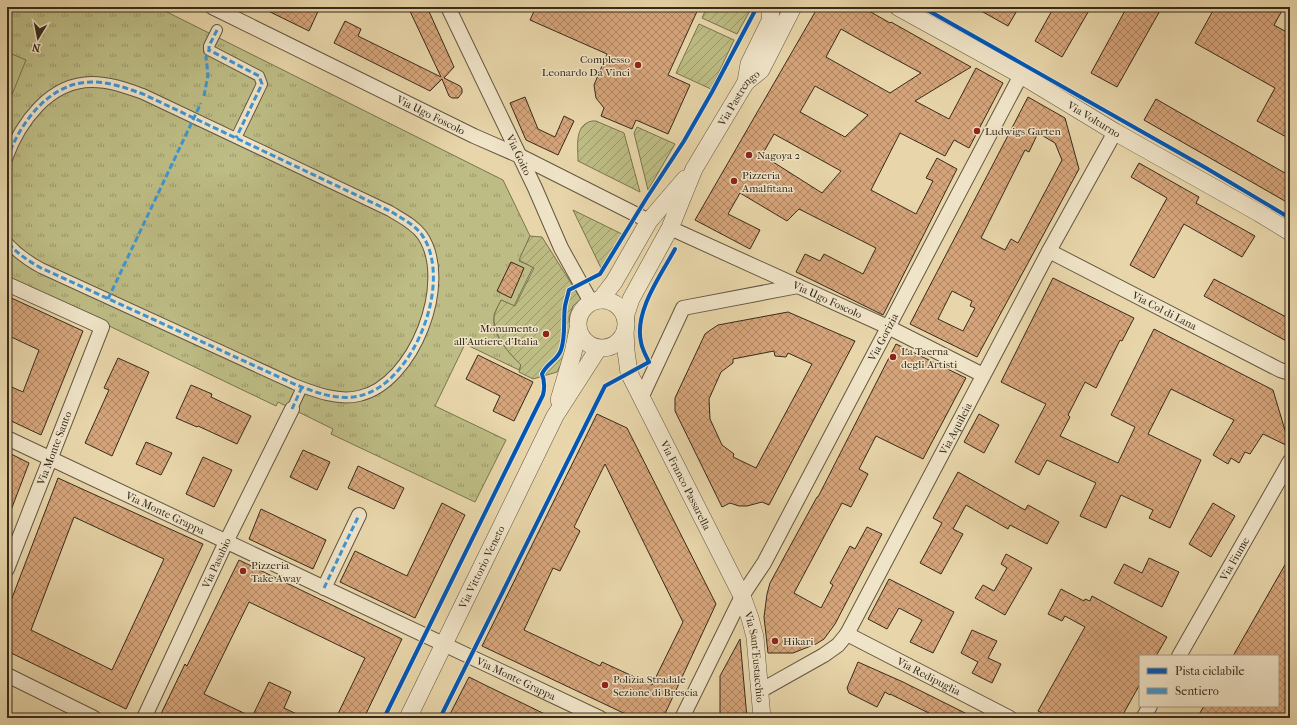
<svg xmlns="http://www.w3.org/2000/svg" width="1297" height="725" font-family="'IM FELL French Canon',serif">
<style>
.grass{fill:url(#grass-tufts);stroke:#7a7450}
.garden{fill:url(#garden-furrows);stroke:#7a7450}
.pitch{fill:#bdbc84;stroke:#7a7450}
.building{fill:url(#building-cross-hatch);stroke:#372b1c;fill-rule:evenodd}
.lines{fill:none;stroke-linecap:round;stroke-linejoin:round}
.pedestrian-casing{stroke:#635640;stroke-width:12}
.minor-casing{stroke:#635640;stroke-width:16}
.tertiary-casing{stroke:#635640;stroke-width:18}
.pedestrian{stroke:#f0e4c8;stroke-width:10}
.minor{stroke:#f0e4c8;stroke-width:14}
.tertiary{stroke:#f0e4c8;stroke-width:17}
.quiet{stroke:#3e96d4;stroke-width:3;stroke-dasharray:6 3;stroke-linecap:butt}
.cycleway-casing{stroke:#f0e4c8;stroke-width:6}
.cycleway{stroke:#0057b8;stroke-width:4}
.poi-dot{fill:#8f2418;stroke:#f0e4c8;stroke-width:1.5}
.labels{text-anchor:middle;stroke-width:3;stroke-linejoin:round;paint-order:stroke}
.poi-label{font-size:11px;fill:#372b1c;stroke:#f0e4c8;text-anchor:start}
.street-label{font-size:11px;fill:#372b1c;stroke:#f0e4c8}
</style>
<defs>
<pattern id="grass-tufts" width="24" height="20" patternUnits="userSpaceOnUse"><rect width="24" height="20" fill="#bdbc84"/><path d="M3 7l-1-3M5 7V3M7 7l1-3M15 17l-1-3M17 17v-4M19 17l1-3" fill="none" stroke="#9a996b"/></pattern>
<pattern id="garden-furrows" width="10" height="10" patternUnits="userSpaceOnUse"><rect width="10" height="10" fill="#bdbc84"/><path d="M-1 1l2-2M0 10L10 0M9 11l2-2" fill="none" stroke="#9a996b"/></pattern>
<pattern id="building-cross-hatch" width="8" height="8" patternUnits="userSpaceOnUse"><rect width="8" height="8" fill="#d6a47a"/><path d="M0 0l8 8M0 8l8-8" fill="none" stroke="#ae8663"/></pattern>
</defs>
<rect width="100%" height="100%" fill="#e8d6aa"/>
<filter id="stains"><feTurbulence type="fractalNoise" baseFrequency=".005" numOctaves="4"/><feColorMatrix values="0 0 0 0 .2 0 0 0 0 .09 0 0 0 0 .02 0 0 0 .5 -.17"/></filter>
<radialGradient id="worn" r=".72"><stop offset=".6" stop-color="#630" stop-opacity="0"/><stop offset="1" stop-color="#630" stop-opacity=".3"/></radialGradient>
<path class="grass" d="M7,7H157L503,180L530,236L519,261L533,267L514,306L501,300C499,305 494,312 494,317C491,334 510,354 521,365L519,370L465,344L435,406L506,440L475,502L331,434L333,429L278,402L276,406L7,277Z"/>
<path class="garden" d="M707,7H752L737,34L702,18Z
M699,24L734,40L711,89L676,73Z
M592,121H596L624,133L640,192L578,161C578,146 574,125 592,121Z
M637,127L675,144L648,190L634,133Z
M573,210L622,234L601,268Z
M530,236L542,237L581,299L573,306L569,317L570,331L566,355L557,372L533,379L519,372L521,365C509,353 494,337 494,318C494,313 499,305 501,300L515,306L534,268L519,260Z"/>
<path class="pitch" d="M7,52L26,60L7,107Z"/>
<path class="building" d="M260,7H320L309,31Z
M408,7H427L454,67L444,78L460,86L462,89V93L458,98H452L449,96L442,79L430,91L334,43L345,21L361,29L358,36L441,77Z
M536,7H699L668,75L690,85L668,134L636,120L632,129L601,116L604,108L596,98L594,85L607,54L530,20Z
M818,7H862L890,23L891,22L971,67L915,101L949,119L976,68L1003,83L969,148L954,140L945,156L900,133L871,190L916,214L933,181L926,178L937,158L957,169L883,315L796,272L805,254L820,261L824,254L863,274L876,248L799,209L787,221L740,193L728,214L760,230L750,249L695,220ZM841,29L864,42L921,73L890,93L826,57ZM815,86L868,115L845,137L800,112ZM774,134L841,171L822,193L762,155Z
M974,7H1019L1008,26Z
M1054,7H1091L1062,57L1035,41Z
M1127,7H1162L1117,87L1091,73Z
M1215,7H1284L1274,25L1290,34V139L1257,121L1275,88L1195,43Z
M525,97L538,129L555,137L564,116L574,121L558,155L526,140L510,103Z
M1028,97L1065,118L1079,169L977,357L910,324ZM1038,133L1055,143L1062,160L1018,243L1011,239L1005,250L981,238L1025,150L1029,152ZM952,291L972,301L970,306L975,308L963,331L938,319Z
M1156,99L1290,176V204L1144,120Z
M1139,163L1199,197L1196,203L1255,236L1242,257L1184,224L1154,278L1130,265L1167,198L1131,177Z
M511,262L524,268L511,298L497,291Z
M1053,278L1134,318L1122,341L1120,340L1096,388L1085,382L1068,415L1070,417L1060,436L1118,463L1135,427L1111,415L1154,329L1273,390L1290,447L1263,434L1250,454L1245,452L1239,463L1231,458L1228,464L1213,455L1234,420L1171,389L1148,434L1201,460L1170,528L1149,518L1153,510L1121,495L1106,528L1080,516L1096,483L1047,460L1039,475L1015,462L1046,404L1001,382Z
M1214,279L1290,319V343L1204,296Z
M7,296L83,331L41,435L7,419V385L23,392L39,350L7,335Z
M788,312L855,341L769,505L762,502L747,506H739L730,503L722,507L675,411V398L705,334L709,331L718,325ZM774,351L775,356L786,357L788,353L812,364L756,468L733,457L734,454L722,445L710,419L709,399L721,372L733,363V359Z
M896,344L966,378L923,459L876,436L859,469L868,474L851,507L842,503L794,593L821,608L833,585L830,583L850,546L855,549L867,527L882,534L835,624L824,639L816,644L793,653H768L764,617L767,594L770,583L817,497H818Z
M478,355L533,382L514,421L493,411L500,396L466,379Z
M118,358L149,372L112,456L85,443L109,390L104,388Z
M191,385L212,394L211,397L251,416L237,444L198,426L197,427L176,418Z
M597,414L627,428L716,604L663,718H634L482,646ZM605,464L683,622L652,685L602,662L600,666L524,630L553,568L560,571L580,531L574,527Z
M979,414L999,425L984,453L964,442Z
M146,442L172,453L161,475L136,464Z
M303,450L330,462L317,490L290,477Z
M7,452L29,463L8,518H7Z
M203,457L232,470L214,507L186,494Z
M358,466L404,488L394,509L348,488Z
M958,472L1025,510L1028,505L1059,522L1047,544L1010,525L1008,529L966,505L953,529L963,534L941,574L920,563L942,523L933,518Z
M58,478L203,544L126,709L7,651V611ZM74,517L164,559L112,670L31,630Z
M442,503L465,515L415,618L340,582L355,551L407,576Z
M1213,503L1235,516L1211,557L1189,544Z
M261,509L326,540L313,569L249,539Z
M1006,554L1032,568L1005,615L975,598L983,585L994,591L1007,568L1001,564Z
M1290,556V718H1197L1204,706H1278V656H1233Z
M1149,558L1179,572L1162,607L1114,583L1124,564L1142,573Z
M239,560L402,639L364,718H336L365,658L249,602L204,694L252,717L269,682L291,692L284,708L305,718H159L185,664L187,666Z
M889,579L954,612L933,653L910,642L922,620L899,608L887,629L868,619Z
M1061,589L1084,601L1085,599L1090,601L1092,596L1167,637L1156,656H1140V684L1121,718H1051L1038,711L1085,627L1065,616L1062,621L1048,614Z
M972,630L997,641L988,658L1001,664L992,683L972,673L978,662L961,653Z
M740,639L747,718H720V676Z
M858,662L903,682L975,718H939L890,694V695L885,692L877,707L849,693L847,688Z
M469,677L485,685L553,718H448Z"/>
<g class="lines">
<defs>
<path id="pedestrian" d="M217,30L209,46V50L259,76L262,84L236,138
M7,159C20,123 49,82 92,82C110,82 126,88 143,94L390,211C401,218 414,224 422,235C454,281 414,384 359,396C337,401 315,392 294,384L41,268C28,261 17,253 7,242
M292,409L302,387"/>
<g id="minor">
<path id="s1" d="M212,7L474,136L520,156L649,221"/>
<path id="s2" d="M448,7L535,188L561,248L591,302"/>
<path id="s3" d="M670,228L888,327L983,375"/>
<path id="s4" d="M1049,251L1280,370L1290,373"/>
<path d="M7,284L102,327L7,569"/>
<path d="M641,398L683,308L798,286"/>
<path id="s5" d="M7,438L600,718"/>
<path d="M324,588L359,515"/>
<path id="s6" d="M847,634L1010,718"/>
<path id="s7" d="M1179,656L1290,461"/>
<path d="M7,675L94,718"/>
<path id="s8" d="M760,691L824,655L838,645L847,634L1049,251L1115,132"/>
<path id="s9" d="M144,718L226,542L292,409"/>
<path id="s10" d="M682,718L742,596L764,563L1021,75"/>
<path d="M1143,718L1150,706"/>
</g>
<g id="tertiary">
<path id="s11" d="M898,7L1021,75L1115,132L1259,213L1290,232"/>
<path d="M746,82L749,64L770,21L771,7"/>
<circle cx="602" cy="324" r="24"/>
<path d="M600,300L614,282L649,221L685,179"/>
<path id="s12" d="M625,317L631,299L670,228L694,169L746,82L761,70L793,7"/>
<path id="s13" d="M625,331L626,351L629,373L742,596L750,618L755,637L762,718"/>
<path d="M559,400L573,353L578,329"/>
<path id="s14" d="M408,718L555,416L598,349"/>
</g>
</defs>
<use href="#pedestrian" class="pedestrian-casing"/>
<use href="#minor" class="minor-casing"/>
<use href="#tertiary" class="tertiary-casing"/>
<use href="#pedestrian" class="pedestrian"/>
<use href="#minor" class="minor"/>
<use href="#tertiary" class="tertiary"/>
<path class="quiet" d="M217,30L209,46V50L259,76L262,84L236,138
M204,96L208,75L206,57L209,50
M7,159C20,123 49,82 92,82C110,82 126,88 143,94L390,211C401,218 414,224 422,235C454,281 414,384 359,396C337,401 315,392 294,384L41,268C28,261 17,253 7,242
M108,299L201,103
M292,409L302,387
M324,588L359,515"/>
<defs>
<path id="cycleway" d="M922,7L1206,168L1290,218
M384,718L543,395C545,387 545,382 542,374C547,363 557,361 561,350C566,336 563,320 565,306C566,301 568,295 569,290L600,274L646,199L684,141L712,92L757,7
M440,718L605,386L649,362C646,356 642,349 641,342C634,311 661,275 675,249"/>
</defs>
<use href="#cycleway" class="cycleway-casing"/>
<use href="#cycleway" class="cycleway"/>
</g>
<g class="poi-dot">
<circle cx="638" cy="65" r="4"/>
<circle cx="977" cy="131" r="4"/>
<circle cx="749" cy="155" r="4"/>
<circle cx="734" cy="181" r="4"/>
<circle cx="546" cy="334" r="4"/>
<circle cx="893" cy="357" r="4"/>
<circle cx="243" cy="571" r="4"/>
<circle cx="775" cy="641" r="4"/>
<circle cx="605" cy="685" r="4"/>
</g>
<g class="labels">
<g class="poi-label">
<text x="630" y="63" text-anchor="end">Complesso<tspan x="630" dy="13">Leonardo Da Vinci</tspan></text>
<text x="985" y="135">Ludwigs Garten</text>
<text x="757" y="159">Nagoya 2</text>
<text x="742" y="179">Pizzeria<tspan x="742" dy="13">Amalfitana</tspan></text>
<text x="538" y="332" text-anchor="end">Monumento<tspan x="538" dy="13">all'Autiere d'Italia</tspan></text>
<text x="901" y="355">La Taerna<tspan x="901" dy="13">degli Artisti</tspan></text>
<text x="251" y="569">Pizzeria<tspan x="251" dy="13">Take Away</tspan></text>
<text x="783" y="645">Hikari</text>
<text x="613" y="683">Polizia Stradale<tspan x="613" dy="13">Sezione di Brescia</tspan></text>
</g>
<g class="street-label">
<text dy="4" stroke="none"><textPath href="#s12" startOffset="248">Via Pastrengo</textPath></text>
<text dy="4" stroke="none"><textPath href="#s1" startOffset="244">Via Ugo Foscolo</textPath></text>
<text dy="4" stroke="none"><textPath href="#s11" startOffset="226">Via Volturno</textPath></text>
<text dy="4" stroke="none"><textPath href="#s2" startOffset="164">Via Goito</textPath></text>
<text dy="4" stroke="none"><textPath href="#s3" startOffset="173">Via Ugo Foscolo</textPath></text>
<text dy="4" stroke="none"><textPath href="#s4" startOffset="130">Via Col di Lana</textPath></text>
<text dy="4" stroke="none"><textPath href="#s10" startOffset="431">Via Gorizia</textPath></text>
<text dy="4" stroke="none"><textPath href="#s8" startOffset="337">Via Aquileia</textPath></text>
<text transform="translate(54 448) rotate(-69)" y="4">Via Monte Santo</text>
<text dy="4" stroke="none"><textPath href="#s13" startOffset="168">Via Franco Passarella</textPath></text>
<text dy="4" stroke="none"><textPath href="#s5" startOffset="175">Via Monte Grappa</textPath></text>
<text dy="4" stroke="none"><textPath href="#s7" startOffset="112">Via Fiume</textPath></text>
<text dy="4" stroke="none"><textPath href="#s9" startOffset="171">Via Pasubio</textPath></text>
<text dy="4" stroke="none"><textPath href="#s14" startOffset="168">Via Vittorio Veneto</textPath></text>
<text dy="4" stroke="none"><textPath href="#s13" startOffset="355">Via Sant'Eustacchio</textPath></text>
<text dy="4" stroke="none"><textPath href="#s6" startOffset="92">Via Redipuglia</textPath></text>
<text dy="4" stroke="none"><textPath href="#s5" startOffset="563">Via Monte Grappa</textPath></text>
</g>
</g>
<rect width="1297" height="725" fill="none" stroke="#e8d6aa" stroke-width="24"/>
<rect x="8" y="8" width="1281" height="709" fill="none" stroke="#372b1c" stroke-width="2"/>
<rect x="12" y="12" width="1273" height="701" fill="none" stroke="#372b1c"/>
<rect x="1139" y="655" width="140" height="52" fill="#f0e4c8" stroke="#a69a83"/>
<rect x="1147" y="668" width="20" height="6" fill="#0057b8" stroke="#a69a83"/>
<text x="1175" y="675" font-size="12" fill="#372b1c">Pista ciclabile</text>
<rect x="1147" y="688" width="20" height="6" fill="#3e96d4" stroke="#a69a83"/>
<text x="1175" y="695" font-size="12" fill="#372b1c">Sentiero</text>
<g transform="translate(38 38) rotate(190)" stroke="#f0e4c8" stroke-width="3" paint-order="stroke">
<path d="M0-3L7 15L0 10L-7 15Z" fill="#372b1c"/>
<text y="-6" font-size="11" font-weight="bold" text-anchor="middle" fill="#372b1c">N</text>
</g>
<rect width="100%" height="100%" filter="url(#stains)"/>
<rect width="100%" height="100%" fill="url(#worn)"/>
</svg>
